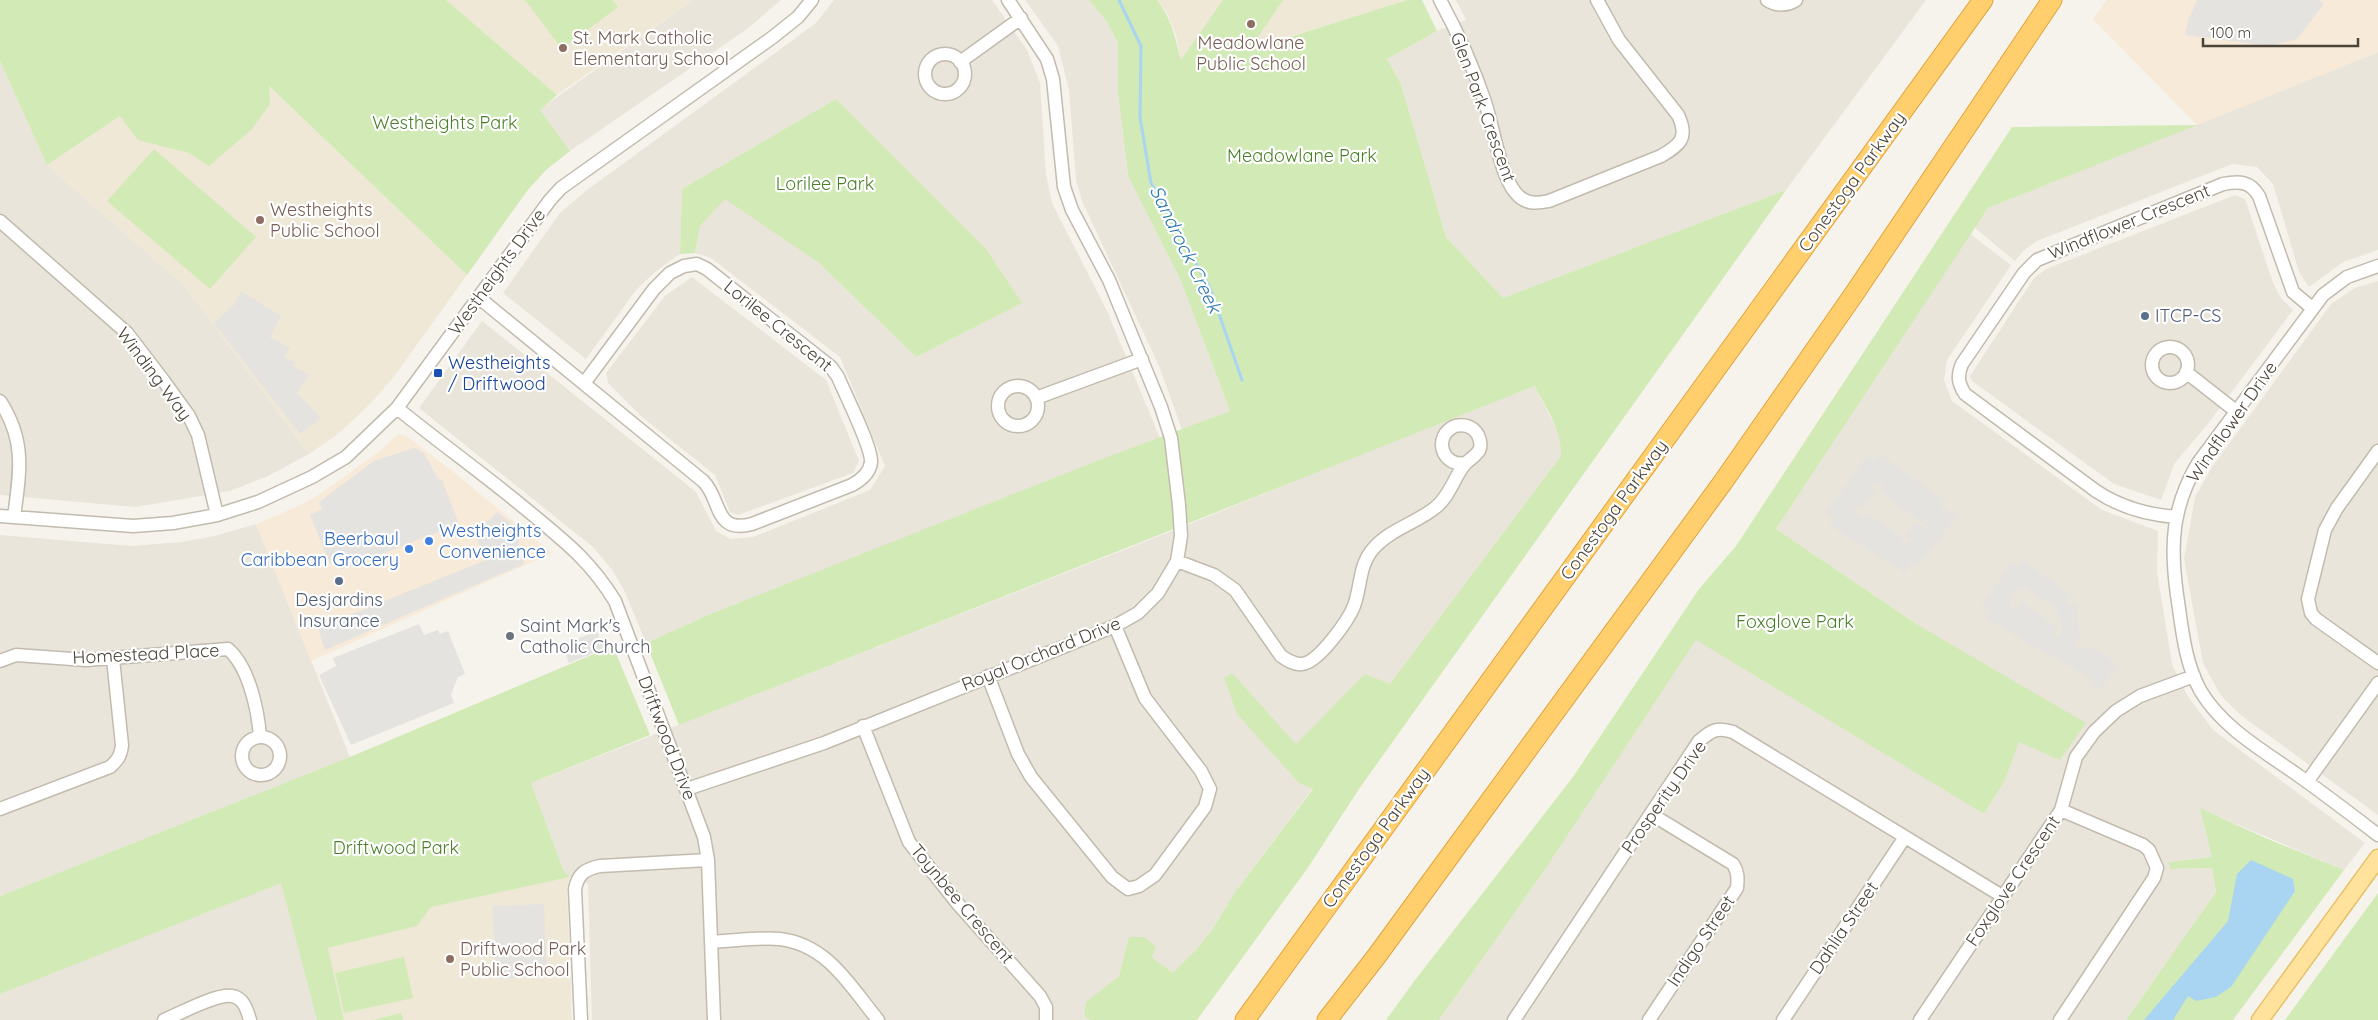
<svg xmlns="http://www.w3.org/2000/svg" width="2378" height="1020" font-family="Quicksand,sans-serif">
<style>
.residential{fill:#eae5da}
.commercial{fill:#f7ead8}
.education{fill:#efe8d6}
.green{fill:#d2eab5}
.parking{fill:#e5e3e0;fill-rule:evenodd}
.water{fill:#a9d4f2}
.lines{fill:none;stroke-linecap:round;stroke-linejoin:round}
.stream{stroke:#a9d4f2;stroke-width:3}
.minor-casing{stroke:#c2bbae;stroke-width:15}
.major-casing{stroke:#e6c16a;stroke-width:19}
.highway-casing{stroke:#e0a43c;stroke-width:21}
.minor{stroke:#fff;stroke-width:12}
.major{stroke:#ffe39c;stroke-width:16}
.highway{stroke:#ffcf6e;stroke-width:19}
.education-dot{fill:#8d6e63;stroke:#fff;stroke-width:2}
.service-dot{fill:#5c6f8a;stroke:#fff;stroke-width:2}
.transit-dot{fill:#1a4fb4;stroke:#fff;stroke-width:2}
.shop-dot{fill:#3f7fe0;stroke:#fff;stroke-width:2}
.worship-dot{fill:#6b7280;stroke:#fff;stroke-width:2}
.labels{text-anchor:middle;stroke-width:4.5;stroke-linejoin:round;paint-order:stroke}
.education-label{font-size:18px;fill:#785e54;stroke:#fff;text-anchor:start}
.street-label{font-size:18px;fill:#4b4439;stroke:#fff}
.park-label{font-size:18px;fill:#4a7f2a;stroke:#fff}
.service-label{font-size:18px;fill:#4e5e75;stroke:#fff;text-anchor:start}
.transit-label{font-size:18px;fill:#164399;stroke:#fff;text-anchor:start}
.shop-label{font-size:18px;fill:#366cbe;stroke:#fff;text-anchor:start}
.worship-label{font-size:18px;fill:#5b616d;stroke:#fff;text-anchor:start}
.water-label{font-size:19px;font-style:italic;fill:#2e7ab2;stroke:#fff}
</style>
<rect width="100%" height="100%" fill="#f6f3ec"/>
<path class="residential" d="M693,0H781L747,29L570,151L539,110Z
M834,0H992L1027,50L1040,83L1046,174L1052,203L1107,311L1160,438L708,615L646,643L625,592L613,571L593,547L419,408L482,321L696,492L716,531L730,539L753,537L870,490L885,466L840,357L711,258L695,253L700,226L725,198L819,263L916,357L1021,303L986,249L836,99L682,189L680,254L656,271L636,290L586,359L503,293L560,213L587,190L816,23Z
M1025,0H1089L1107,22L1118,43V92L1128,176L1181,281L1230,411L1182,430L1159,366L1082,201L1076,180L1069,90L1058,46Z
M1456,0H1926L1786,190L1503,298L1446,237L1401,84L1387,59L1439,30L1466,20Z
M2378,52V250L2343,262L2309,287L2299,272L2273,184L2257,167L2232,164L2037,241L2023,251L2015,261L1975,228L1988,208Z
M0,61L47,165L184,285L309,454L268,476L230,491L135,507L0,495Z
M2235,195L2245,199L2273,283L2281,298L2293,310L2207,425L2174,464L2161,500L2114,484L1972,381L1970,376L2034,278L2046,269Z
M1970,234L2011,265L1947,360L1944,380L1952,401L2102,510L2158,531L2157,572L2172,664L2187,695L2213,730L2365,843L2344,870L2201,809L2212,857L2169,862L2170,869L2212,868L2216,892L2126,1020H1439L1542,874L1696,639L1984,814L2005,780L2019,741L1918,625L1776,529Z
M692,277L826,380L859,461L853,473L738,515L730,512L715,475L642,417L608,383L606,373L665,296Z
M2378,281V815L2242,716L2221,696L2203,663L2184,559L2195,497L2212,467L2331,304L2355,288Z
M1535,386L1558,433L1562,446L1561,456L1235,892L1212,930L1176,975L1152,957L1156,947L1129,937L1119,976L1086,1003L1084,1016L1090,1020H592L588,884L570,877L563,869L531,783L1192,523L1455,416Z
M256,524L350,757L0,896V535L131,546L181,542L215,536Z
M281,882L317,1020H0V994Z"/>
<path class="commercial" d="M2106,0H2378V52L2197,125L2093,19Z
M398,434L405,435L456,474L552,553L311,661L256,524L294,508L317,496L381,450Z"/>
<path class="education" d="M446,0H693L557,95Z
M1157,0H1407L1183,70L1176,35L1167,13Z
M252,70L467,275L393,378L367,407L337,435L309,454L184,285L47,165L120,116Z
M570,877L567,888L572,1020H344L328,948L417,926L430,907Z"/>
<path class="green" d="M0,0H446L557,95L540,110L570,151L546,170L527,191L467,275L269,86L270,104L251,130L209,166L189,153L138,140L120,116L47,165L0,61Z
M525,0H612L618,7L562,49Z
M1089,0H1157C1172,19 1175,38 1181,60L1223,0H1283L1249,50L1407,0H1422L1437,31L1387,59L1401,84L1446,237L1503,298L1786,190L1359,789L1307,869L1197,1020H1090L1084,1016L1086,1002L1119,976L1129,937H1144L1156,947L1152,957L1173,973L1196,950L1212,930L1235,892L1313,789L1299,783L1237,714L1224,678L1232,673L1296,744L1365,674L1390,684L1561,456C1563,432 1545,407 1535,386L679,725L646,643L708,615L1094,462L1230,411L1181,281L1128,176L1118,92V43L1107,22Z
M836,99L986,249L1022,303L916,357L819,263L725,199L700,226L695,253L680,254L682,189Z
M2197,125L1988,208L1776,529L1918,625L2086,723L2060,760L2019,742L2005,780L1984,814L1696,640L1542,874L1439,1020H1386L1415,980L1573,777L1699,589L1736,546L2012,127Z
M154,149L256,237L210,289L107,201Z
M613,646L650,735L531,783L563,869L570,877L431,907L417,926L328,948L344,1020H317L281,883L0,994V896L350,757Z
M2200,808L2263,837L2344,870L2233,1020H2126L2216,892L2212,868L2170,869L2169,862L2212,857Z
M2378,893V1020H2285Z
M404,957L413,998L344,1013L335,973Z
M401,1013L403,1020H373Z"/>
<path class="parking" d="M2197,0H2318L2324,4L2297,39L2270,46L2185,35L2188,20Z
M241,291L281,316L270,337L290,348L285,357L295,363L293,366L309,375L297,393L321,418L300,434L214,323L233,306Z
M415,448L424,453L438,479L442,480L459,524L341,570L337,561L330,564L310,515L322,509L319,502L374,461Z
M1879,453L1943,500L1940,505L1957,516L1918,566L1912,563L1905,573L1829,525L1834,518L1826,513L1866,456L1875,461ZM1874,483L1883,485L1880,491L1922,523L1928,516L1930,517L1922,527L1916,522L1905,536L1911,540L1909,542L1901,543L1904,538L1867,514L1863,518L1856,513L1855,508L1858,504L1863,508L1876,491L1871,487Z
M497,512L524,533L518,541L524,564L325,650L318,628L486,560L473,529L491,519Z
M2023,560L2071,594L2067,601L2069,605L2076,601L2080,638L2074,641L2080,651L2086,645L2110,658L2116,666L2104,687L2098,691L2090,678L1983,617L1988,610L1981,605L2012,563L2018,567ZM2026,588L2055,608L2059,615L2061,633L2059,637L2053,635L2058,628L2022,602L2016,610L2010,607L2011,595L2020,589Z
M419,624L424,635L438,630L440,634L448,631L465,674L458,677L451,695L454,703L351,745L319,675L336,666L333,658Z
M597,631L604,649L569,663L562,645Z
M544,904L547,977L495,979L493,906Z"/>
<path class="water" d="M2251,860L2293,879L2295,891L2231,987L2216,997L2196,1001L2188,996L2173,1020H2144L2228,921L2237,874Z"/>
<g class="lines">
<path class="stream" d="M1119,0L1141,46L1140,117L1151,183L1210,288L1242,380"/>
<defs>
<path id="minor" d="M1440,0C1458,33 1473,66 1485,102C1493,126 1500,174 1515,192C1524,204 1535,204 1549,201L1661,156C1680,145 1689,138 1678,115L1619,40L1597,0
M1767,0C1775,6 1788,6 1796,0
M925 74a20 20 0 1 1 40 0a20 20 0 1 1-40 0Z
M960,62L1021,18
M0,221L127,333L163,380L189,416L198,435L217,515
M2378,266L2347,277L2323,295L2198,463C2172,507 2170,545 2177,595C2182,627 2184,660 2200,690C2222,728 2264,751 2299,776C2326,795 2352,815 2378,835
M478,297L703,481C722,499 713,534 752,524L852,485C861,480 870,473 871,462C872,447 845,394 838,377L831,367L707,269L697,264L684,266L670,273L654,289L585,382
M2152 365a18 18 0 1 1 36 0a18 18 0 1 1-36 0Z
M2186,372L2237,412
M998 406a20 20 0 1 1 40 0a20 20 0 1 1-40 0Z
M1036,398L1142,359
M0,401C26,441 20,471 14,517
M397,408C440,443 485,475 527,510C564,541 589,559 615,601L704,837L708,860L714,1020
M2378,451L2337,508L2325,530L2308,599L2311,613L2316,619L2378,663
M0,516L133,526L173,523L217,515L258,502L312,477L346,457L397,408L550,200L561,188L773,37L798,17L812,0
M2177,517C2148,515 2120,507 2096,491L1965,394C1958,383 1957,376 1962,364L2024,273L2037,260L2223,184C2239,181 2250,181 2259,196L2293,292L2312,308
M1177,561L1214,575L1235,590L1281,656C1287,660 1294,665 1302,664C1318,663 1348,621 1354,606C1361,587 1359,565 1373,549C1390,529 1417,523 1436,507C1451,495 1455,474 1466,463C1476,454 1485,451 1478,435C1473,426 1464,424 1455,426C1432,436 1442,468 1466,463
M0,661L16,655L86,660L228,649C249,667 258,710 260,737
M988,676L1018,754L1031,777L1112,877L1128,889L1139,886L1155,875L1205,807L1210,789L1201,771L1145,698L1115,626
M863,726L909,842L958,904L1040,996L1046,1007V1020
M242 756a19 19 0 1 1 38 0a19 19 0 1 1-38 0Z
M2307,782L2378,683
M687,789L824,743L1115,626L1138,613L1158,593L1177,561L1181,536L1179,505L1171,438L1161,407L1109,280L1072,210L1064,187L1053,79L1047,59L1008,0
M0,809L110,767C118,760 121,755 122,745L113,659
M711,942C734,941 758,937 780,939C828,945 850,986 878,1020
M164,1020C179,1014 217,993 232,996C244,998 247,1010 250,1020
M581,1020L575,889C578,874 585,869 600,866L708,860
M1514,1020L1699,741C1712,730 1717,727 1733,732L2002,896
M1649,1020L1737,888C1738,878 1738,872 1733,864L1651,814
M1783,1020L1905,837
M1920,1020L2061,810L2076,757L2094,732L2116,711L2140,696L2194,676
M2060,1020L2154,878L2157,868L2149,850L2143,845L2061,810"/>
<path id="major" d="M2260,1020L2378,858"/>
<path id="highway" d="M1245,1020L1983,0
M1327,1020L1376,957L1723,482L1854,294L2052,0"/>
</defs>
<use href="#minor" class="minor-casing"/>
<use href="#major" class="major-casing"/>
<use href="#highway" class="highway-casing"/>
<use href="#minor" class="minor"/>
<use href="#major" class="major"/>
<use href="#highway" class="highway"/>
</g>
<g class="education-dot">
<circle cx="1251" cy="24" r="5"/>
<circle cx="563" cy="48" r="5"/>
<circle cx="260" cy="220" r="5"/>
<circle cx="450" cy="959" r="5"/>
</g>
<g class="service-dot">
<circle cx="2145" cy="316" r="5"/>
<circle cx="339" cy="581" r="5"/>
</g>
<rect class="transit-dot" x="433" y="368" width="10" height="10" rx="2.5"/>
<g class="shop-dot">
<circle cx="429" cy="541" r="5"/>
<circle cx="409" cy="549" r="5"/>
</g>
<circle class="worship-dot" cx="510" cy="636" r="5"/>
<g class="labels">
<g class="education-label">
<text x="573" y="44">St. Mark Catholic<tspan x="573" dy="21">Elementary School</tspan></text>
<text x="1251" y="49" text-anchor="middle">Meadowlane<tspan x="1251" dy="21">Public School</tspan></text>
<text x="270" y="216">Westheights<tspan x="270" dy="21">Public School</tspan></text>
<text x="460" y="955">Driftwood Park<tspan x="460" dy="21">Public School</tspan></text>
</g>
<g class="street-label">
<text transform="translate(1483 107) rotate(70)" y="6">Glen Park Crescent</text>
<text transform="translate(1852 182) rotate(-54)" y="6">Conestoga Parkway</text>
<text transform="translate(2129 222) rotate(-22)" y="6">Windflower Crescent</text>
<text transform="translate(497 272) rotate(-54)" y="6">Westheights Drive</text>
<text transform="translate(778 326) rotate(39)" y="6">Lorilee Crescent</text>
<text transform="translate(154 374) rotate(53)" y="6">Winding Way</text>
<text transform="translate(2232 422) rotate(-55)" y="6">Windflower Drive</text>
<text transform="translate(1614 510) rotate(-54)" y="6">Conestoga Parkway</text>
<text transform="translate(146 654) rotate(-3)" y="6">Homestead Place</text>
<text transform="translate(1041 654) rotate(-22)" y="6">Royal Orchard Drive</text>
<text transform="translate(667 738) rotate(69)" y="6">Driftwood Drive</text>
<text transform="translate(1664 797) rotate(-55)" y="6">Prosperity Drive</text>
<text transform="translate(1376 838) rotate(-54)" y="6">Conestoga Parkway</text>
<text transform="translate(2013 881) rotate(-56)" y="6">Foxglove Crescent</text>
<text transform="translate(962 904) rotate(50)" y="6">Toynbee Crescent</text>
<text transform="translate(1844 928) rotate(-56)" y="6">Dahlia Street</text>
<text transform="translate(1701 941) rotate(-56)" y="6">Indigo Street</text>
</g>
<g class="park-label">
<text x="445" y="129">Westheights Park</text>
<text x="1302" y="162">Meadowlane Park</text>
<text x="825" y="190">Lorilee Park</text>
<text x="1795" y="628">Foxglove Park</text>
<text x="396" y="854">Driftwood Park</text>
</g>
<g class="service-label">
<text x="2155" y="322">ITCP-CS</text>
<text x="339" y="606" text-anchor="middle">Desjardins<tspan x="339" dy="21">Insurance</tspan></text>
</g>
<g class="transit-label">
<text x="448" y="369">Westheights<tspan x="448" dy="21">/ Driftwood</tspan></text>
</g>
<g class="shop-label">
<text x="439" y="537">Westheights<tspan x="439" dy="21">Convenience</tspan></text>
<text x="399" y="545" text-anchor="end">Beerbaul<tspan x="399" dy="21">Caribbean Grocery</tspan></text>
</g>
<g class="worship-label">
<text x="520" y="632">Saint Mark's<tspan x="520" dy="21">Catholic Church</tspan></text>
</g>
<g class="water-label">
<text transform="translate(1186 249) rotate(64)" y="7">Sandrock Creek</text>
</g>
</g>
<path d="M2203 38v8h155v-8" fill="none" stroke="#4b4439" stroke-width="2.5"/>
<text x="2210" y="38" font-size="15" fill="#4b4439" stroke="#ffffff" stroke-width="4" paint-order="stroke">100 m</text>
</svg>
